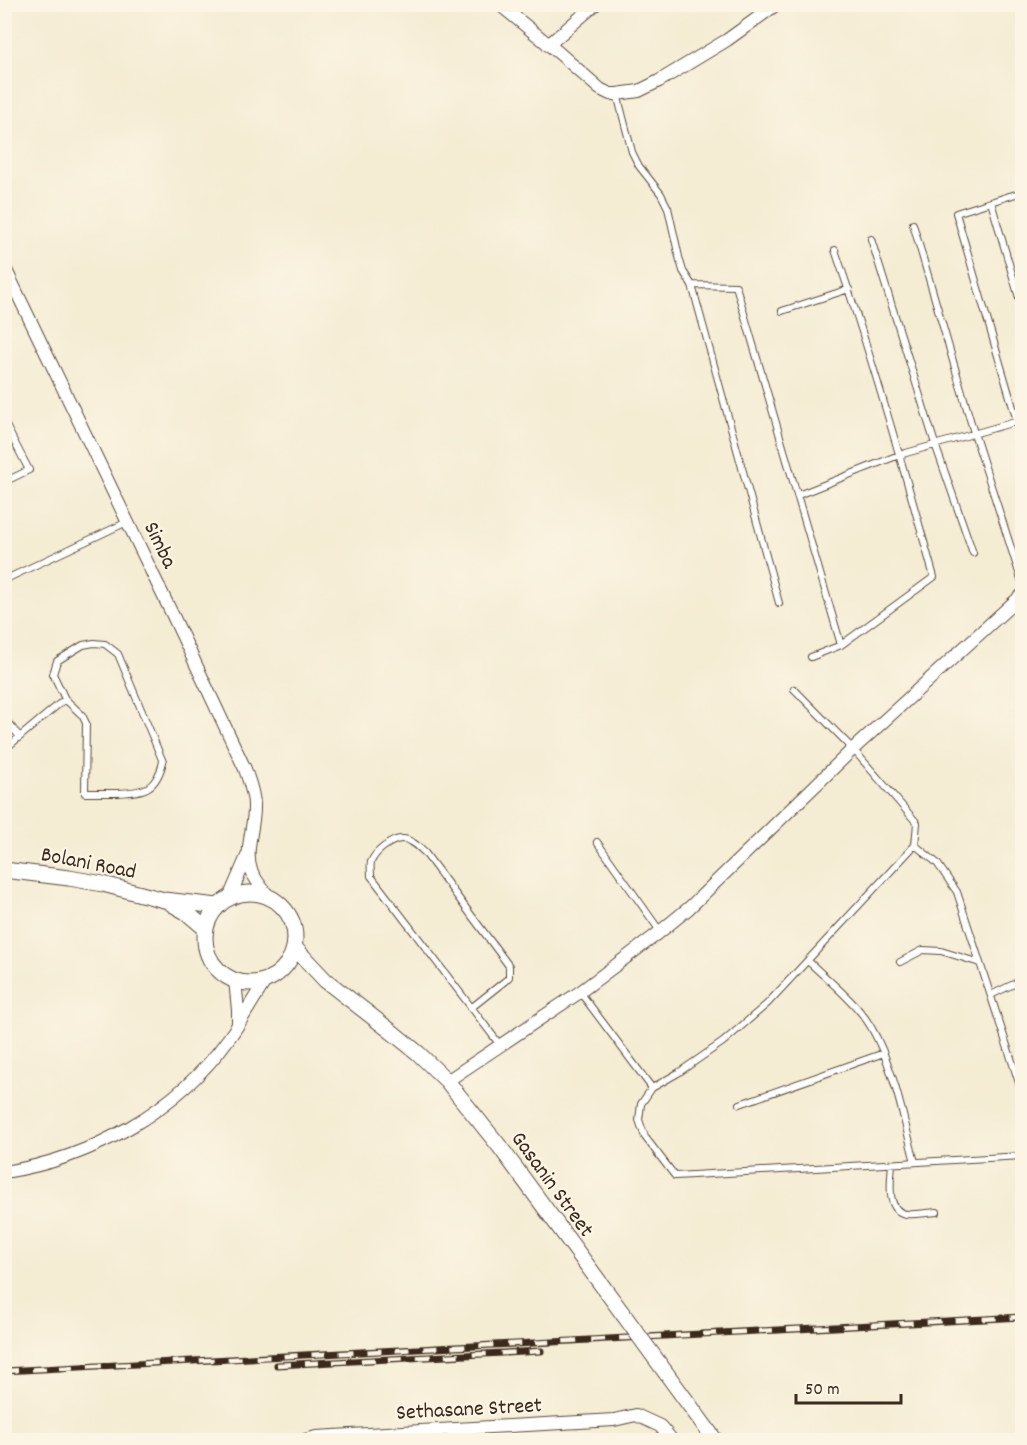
<svg xmlns="http://www.w3.org/2000/svg" width="1027" height="1445" font-family="Dekko,sans-serif">
<style>
.lines{fill:none;stroke-linecap:round;stroke-linejoin:round}
.service-casing{stroke:#574739;stroke-width:8}
.minor-casing{stroke:#574739;stroke-width:14}
.tertiary-casing{stroke:#574739;stroke-width:17}
.service{stroke:#fff;stroke-width:6}
.minor{stroke:#fff;stroke-width:12}
.tertiary{stroke:#fff;stroke-width:15}
.rail-casing{stroke:#3b2a1e;stroke-width:7}
.rail{stroke:#fcf5e5;stroke-width:4.5;stroke-dasharray:14;stroke-linecap:butt}
.tertiary-bridge-casing{stroke:#574739;stroke-width:17;stroke-linecap:butt}
.tertiary-bridge{stroke:#fff;stroke-width:15}
.labels{text-anchor:middle;stroke-width:4.5;stroke-linejoin:round;paint-order:stroke}
.street-label{font-size:22px;fill:#3b2a1e;stroke:#fcf5e5}
</style>
<rect width="100%" height="100%" fill="#fcf5e5"/>
<filter id="ink" filterUnits="userSpaceOnUse"><feTurbulence type="fractalNoise" baseFrequency=".0167" numOctaves="2"/><feDisplacementMap in="SourceGraphic" scale="12" xChannelSelector="R" yChannelSelector="G"/><feConvolveMatrix kernelMatrix="1 2 1 2 8 2 1 2 1" color-interpolation-filters="sRGB"/></filter>
<filter id="wash" filterUnits="userSpaceOnUse"><feTurbulence type="fractalNoise" baseFrequency=".008" numOctaves="4" result="noise"/><feDisplacementMap in="SourceGraphic" scale="24" xChannelSelector="R" yChannelSelector="G"/><feGaussianBlur stdDeviation="1.35" result="paint"/><feColorMatrix in="noise" values="0 0 0 0 0 0 0 0 0 0 0 0 0 0 0 0 0 1.4 0 .05"/><feComposite in="paint" operator="in"/></filter>
<g filter="url(#wash)">
<rect width="100%" height="100%" fill="#f4ecd3"/>
</g>
<g filter="url(#ink)">
<g class="lines">
<defs>
<path id="service" d="M617,94L632,152L639,166L661,194L668,208L679,257L683,271L692,285L779,603
M1022,192L956,213L1022,438
M991,202L1022,308
M913,224L974,433L1022,582
M871,239L935,444L973,553
M692,285L736,286L841,645
M782,311L849,289
M4,422L29,470L4,482
M798,495L899,455L1022,420
M4,580L127,522
M94,643L105,644L118,654L163,762C156,790 144,792 118,793C107,793 96,793 85,793L86,723L82,715L65,699L53,674L57,661L83,645Z
M811,657L841,645L934,577C903,467 872,357 835,250
M794,689L853,749L917,823L915,845L937,863L957,892L1022,1092
M4,718L20,737
M4,750L65,699
M597,842L660,931
M915,845L767,1004L723,1042L678,1073L652,1088L641,1104L639,1120L645,1137L675,1176L1022,1156
M808,961C829,981 857,1003 871,1027C894,1067 903,1118 915,1162
M900,962L923,950L941,951L980,963
M580,992L652,1088
M991,995L1022,980
M471,1008L505,981L509,977V966L425,853C419,847 410,838 401,839C390,840 375,852 371,862C370,866 371,871 371,876L500,1045
M740,1104L884,1053
M892,1164C891,1179 885,1212 907,1214C916,1215 927,1213 937,1212"/>
<path id="minor" d="M499,4L559,53L600,89L610,94H617L639,91L659,81L727,40L777,4
M548,45L596,4
M4,266L174,618L245,769C249,781 254,793 254,805C255,826 244,850 251,870C255,880 262,888 269,897
M229,898L248,854
M235,980L238,1010V1024
M447,1081L580,992L656,935L689,908L853,749L1022,595
M4,1172C91,1159 178,1110 229,1038C243,1019 253,999 266,980
M305,1440L316,1437L614,1420L636,1415L660,1426L672,1440"/>
<path id="tertiary" d="M4,870L69,878L103,884L164,900L218,906
M205 938a45 45 0 1 1 90 0a45 45 0 1 1-90 0Z
M172,904L186,912L206,929
M294,947L325,980L392,1032L418,1053L447,1081L500,1147L623,1314
M666,1373L715,1440"/>
</defs>
<use href="#service" class="service-casing"/>
<use href="#minor" class="minor-casing"/>
<use href="#tertiary" class="tertiary-casing"/>
<use href="#service" class="service"/>
<use href="#minor" class="minor"/>
<use href="#tertiary" class="tertiary"/>
<defs>
<path id="rail" d="M277,1365L541,1351
M4,1371L1022,1317"/>
</defs>
<use href="#rail" class="rail-casing"/>
<use href="#rail" class="rail"/>
<defs>
<path id="tertiary-bridge" d="M623,1314L666,1373"/>
</defs>
<use href="#tertiary-bridge" class="tertiary-bridge-casing"/>
<use href="#tertiary-bridge" class="tertiary-bridge"/>
</g>
</g>
<g class="labels">
<g class="street-label">
<text transform="translate(162 544) rotate(64)" y="8">Simba</text>
<text transform="translate(89 861) rotate(11)" y="8">Bolani Road</text>
<text transform="translate(554 1183) rotate(54)" y="8">Gasanin Street</text>
<text transform="translate(469 1407) rotate(-3)" y="8">Sethasane Street</text>
</g>
</g>
<rect width="1027" height="1445" fill="none" stroke="#fcf5e5" stroke-width="24"/>
<path d="M796 1394v9h105v-9" fill="none" stroke="#3b2a1e" stroke-width="3"/>
<text x="805" y="1394" font-size="18" fill="#3b2a1e" stroke="#fcf5e5" stroke-width="4.5" paint-order="stroke">50 m</text>
</svg>
